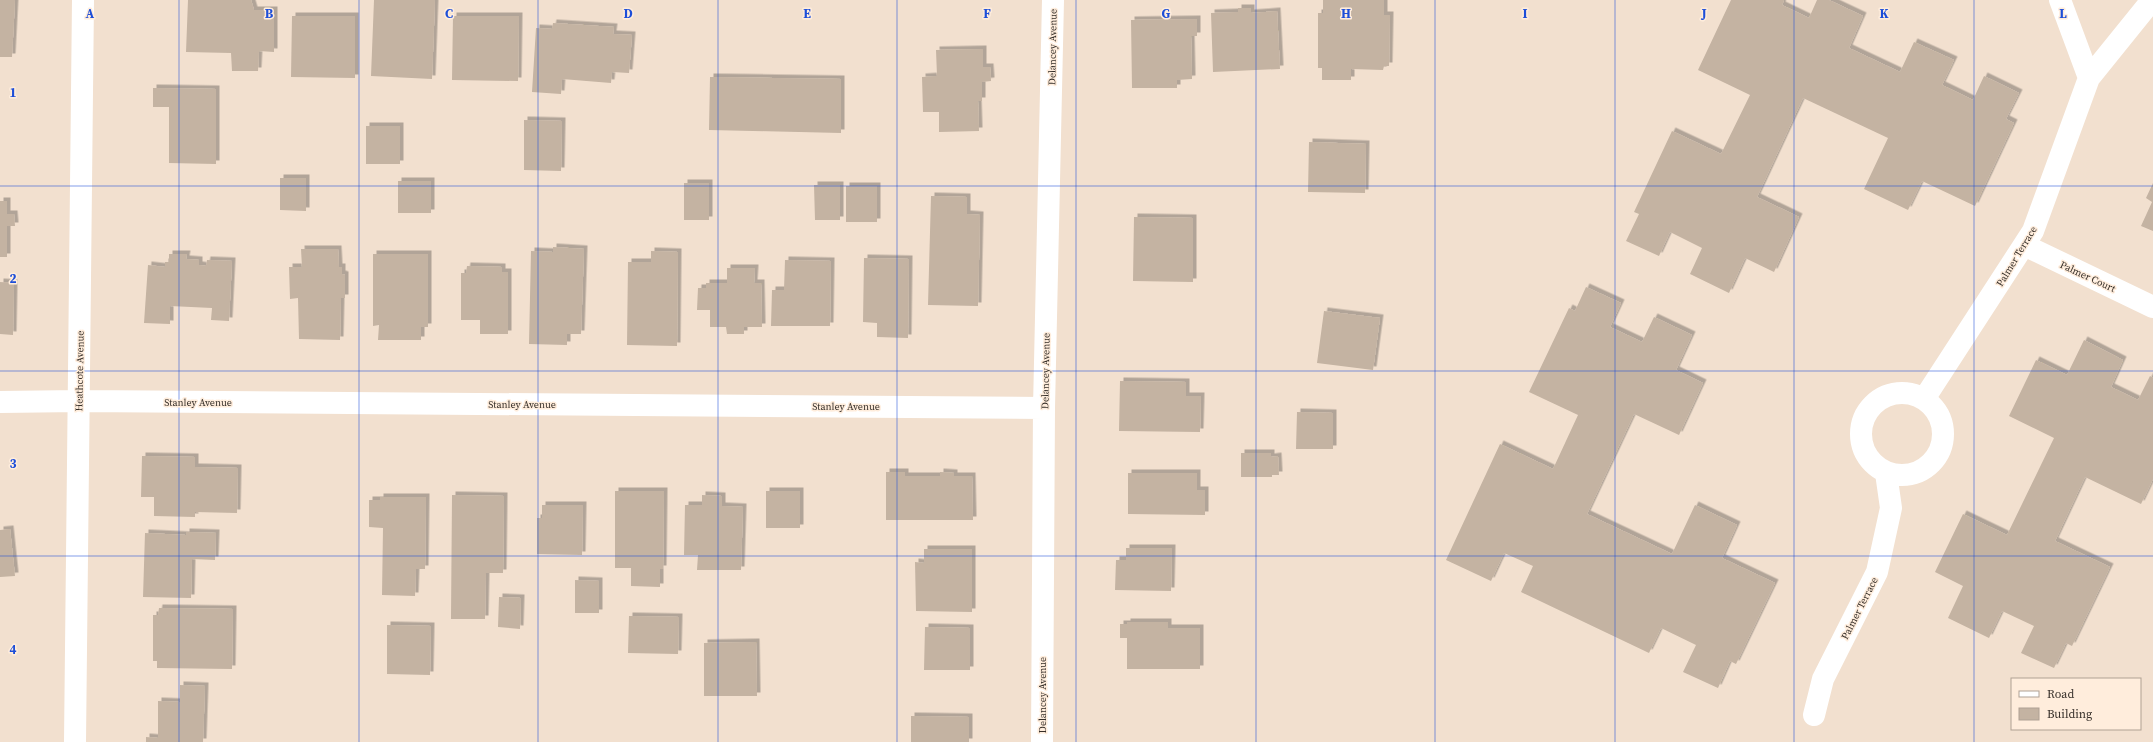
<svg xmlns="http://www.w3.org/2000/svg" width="2153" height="742" font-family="'Source Serif 4',serif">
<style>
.building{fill:#c4b3a2;filter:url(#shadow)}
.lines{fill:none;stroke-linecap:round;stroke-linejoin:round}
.minor{stroke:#fff;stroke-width:22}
.grid{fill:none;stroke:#1d4ed8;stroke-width:1;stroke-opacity:0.55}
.labels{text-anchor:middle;stroke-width:3;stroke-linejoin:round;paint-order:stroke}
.street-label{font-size:10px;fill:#362f29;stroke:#ffeddc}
.grid-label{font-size:13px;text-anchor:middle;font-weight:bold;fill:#1d4ed8;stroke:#ffeddc;stroke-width:3;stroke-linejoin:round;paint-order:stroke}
</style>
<defs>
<filter id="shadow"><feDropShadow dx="3.5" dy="-3.5" stdDeviation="0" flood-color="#0004"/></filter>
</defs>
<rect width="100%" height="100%" fill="#f2e0cf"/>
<path class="building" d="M0,0H15L12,57H0Z
M188,0H251L254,10H274V52L259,51L258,71H232L231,53L186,52Z
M374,0H435L432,79L371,76Z
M1323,0H1384V15H1390L1389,66H1384L1383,70L1351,69V80H1322V68H1318V13H1323Z
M1731,0H1784L1782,5L1809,18L1817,0H1829L1863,16L1849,48L1900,72L1914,42L1954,60L1942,85L1973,100L1984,76L2019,93L2006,119L2014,123L1975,206L1922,181L1908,210L1864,189L1888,138L1803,98L1757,197L1799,217L1774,272L1745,258L1729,293L1690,274L1702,248L1670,232L1659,256L1626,241L1639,214L1634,212L1672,131L1721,154L1750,95L1698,70Z
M1238,8H1251V13L1277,11L1280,69L1213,72L1211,13L1238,12Z
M292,16H355V78L291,77Z
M453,16H519L518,81L452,80Z
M1197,19V36H1191L1192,79L1177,80V88H1132L1131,20Z
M553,23L614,27L613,34L632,35L629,73L612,72L611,83L562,79L561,94L532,92L536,28L552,29Z
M983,49V67H990L991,81L982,82V101H978L979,131L939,132V112H923L922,77L937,76L936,50Z
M710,77L841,79V133L709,130Z
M153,88L216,89V164L169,163V107H153Z
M524,120L562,121L561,171L524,170Z
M366,126H400V164H366Z
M1309,142L1366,144L1365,193L1308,192Z
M280,178H306V211L280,210Z
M398,181H431V213H398Z
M684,183H709V220H684Z
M2153,183V231L2141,226L2152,202L2146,198Z
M814,185H840V220H815Z
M846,186H877V222H846Z
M931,196L967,197V214L980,215L978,306L928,305Z
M0,201H7V214H14L15,226H7V257H0Z
M1134,217L1193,218V282L1133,281Z
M553,247L584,249L581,334H567V345L529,344L531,251L553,252Z
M301,249H338L339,267H342V274L345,275V298H341L340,340L299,339L298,298L290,299L289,267H302Z
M651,251L678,252L677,346L627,345L628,262H651Z
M169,254H187L186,259L199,260V265L206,266L207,260L232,261L229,321L211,320L212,308L170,306V324L144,323L148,265L165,267V262H169Z
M373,254H428V327H421V340H378L379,325L373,326Z
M864,258L909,259L908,338L877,337V323L863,322Z
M785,260L831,261L830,326H771L772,290H784Z
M467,266L502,267V272H508V334H480V320H461V273H466Z
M727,268H755L754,283H761L762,327H744V334H727L726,327H710V310H697L698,288H706V283H727Z
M0,282L14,283L13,335L0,334Z
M1586,287L1621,303L1610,327L1642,342L1654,317L1692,335L1676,370L1703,383L1679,435L1634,414L1587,514L1672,554L1695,505L1737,525L1722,558L1775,583L1736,664L1730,661L1718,688L1683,672L1696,645L1661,628L1649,653L1521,592L1533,566L1504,553L1491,581L1446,560L1500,444L1553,469L1578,415L1529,392L1569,308L1575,311Z
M1324,311L1380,318L1373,370L1317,363Z
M2084,340L2123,360L2111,387L2138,400L2150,376L2153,378V479L2141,504L2085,477L2055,541L2110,567L2072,646L2066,643L2054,668L2021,653L2034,626L2002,611L1989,638L1948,618L1963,586L1935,572L1963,514L2007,535L2054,438L2009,416L2036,360L2067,375Z
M1120,381L1186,382V396H1201L1200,432L1119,431Z
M1297,412L1333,413V449H1296Z
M1241,453H1271V457L1278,456L1279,475H1272V477H1241Z
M142,456L195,457V467L238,468L237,513L195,512V517L154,516V497H141Z
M886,472H905V476H940V472L954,473V476H972L973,520H886Z
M1128,473H1197V490H1205V515L1128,514Z
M615,491H664L663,569H660V587L631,586V568H615Z
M766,491H800V528H766Z
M452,495L504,496L503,573H486L485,619H451Z
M702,495L722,496V506L743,507L741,570H697L698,555H684L685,505H702Z
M380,497H426L425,569H416L415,596L382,595L383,528L369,527V500H380Z
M542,505H583L582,555L537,554V518H542Z
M10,529L15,576L0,577V530Z
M186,532L216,533L215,560L192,559L191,598L143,597L145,533L186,535Z
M1126,548H1172L1171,591L1115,590L1116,560H1126Z
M924,549H972V612L916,611L915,562L924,563Z
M575,580L599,581V613H575Z
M499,597L521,598L520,629L498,627Z
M159,608L233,609L232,669L157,668V661H153V615H158Z
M629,616L679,617L678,654L628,653Z
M1127,622H1168V628H1200V669H1127V638H1120V624H1127Z
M387,625L431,626L430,675L387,674Z
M925,627L970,628V670H924Z
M756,642L757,696H704V643Z
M180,685L205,686L203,742H146V737L158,738V701L180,702Z
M911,716L969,717V742H911Z"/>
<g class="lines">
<path class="minor" d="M2060,0L2089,78
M2024,245L2153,307
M1861 434a41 41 0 1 1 82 0a41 41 0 1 1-82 0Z
M1924,399L2033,231L2089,78L2152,0
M0,402L79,401L1044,408
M1814,715L1823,679L1877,572L1891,508L1886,473
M75,742L83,0
M1042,742L1044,408L1053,0"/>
</g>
<path class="grid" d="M179,0V742M359,0V742M538,0V742M718,0V742M897,0V742M1076,0V742M1256,0V742M1435,0V742M1615,0V742M1794,0V742M1974,0V742M0,186H2153M0,371H2153M0,556H2153"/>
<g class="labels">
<g class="street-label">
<text transform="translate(1052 47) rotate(-89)" y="4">Delancey Avenue</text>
<text transform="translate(2016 256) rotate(-59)" y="4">Palmer Terrace</text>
<text transform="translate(2088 276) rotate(25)" y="4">Palmer Court</text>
<text transform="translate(79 371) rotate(-89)" y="4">Heathcote Avenue</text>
<text transform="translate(1045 371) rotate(-89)" y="4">Delancey Avenue</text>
<text x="198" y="406">Stanley Avenue</text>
<text x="522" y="408">Stanley Avenue</text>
<text x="846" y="410">Stanley Avenue</text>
<text transform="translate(1859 608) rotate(-63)" y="4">Palmer Terrace</text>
<text transform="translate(1042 695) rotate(-90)" y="4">Delancey Avenue</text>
</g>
</g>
<g class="grid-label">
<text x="90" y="18">A</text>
<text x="269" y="18">B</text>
<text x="449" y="18">C</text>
<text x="628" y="18">D</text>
<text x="807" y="18">E</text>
<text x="987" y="18">F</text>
<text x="1166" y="18">G</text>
<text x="1346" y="18">H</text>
<text x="1525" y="18">I</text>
<text x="1704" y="18">J</text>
<text x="1884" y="18">K</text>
<text x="2063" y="18">L</text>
<text x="13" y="97">1</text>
<text x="13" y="283">2</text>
<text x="13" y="468">3</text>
<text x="13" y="654">4</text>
</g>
<rect x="2011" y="678" width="130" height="52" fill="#ffeddc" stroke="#afa194"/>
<rect x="2019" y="691" width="20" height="6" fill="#ffffff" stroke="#afa194"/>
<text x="2047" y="698" font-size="12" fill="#362f29">Road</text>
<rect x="2019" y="708" width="20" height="12" fill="#c4b3a2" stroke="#afa194"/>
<text x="2047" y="718" font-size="12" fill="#362f29">Building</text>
</svg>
